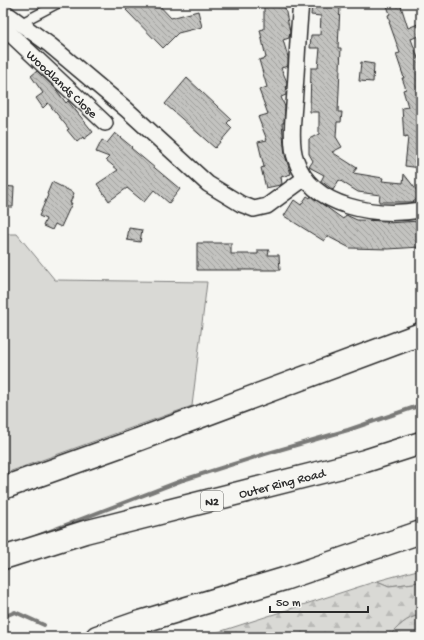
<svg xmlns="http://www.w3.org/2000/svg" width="424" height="640" font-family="'Gochi Hand',sans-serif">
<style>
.grass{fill:url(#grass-tufts);stroke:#828280}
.forest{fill:url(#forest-firs);stroke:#828280}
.pitch{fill:#d9d9d5;stroke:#828280}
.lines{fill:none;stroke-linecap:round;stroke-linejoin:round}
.stream{stroke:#7a7a78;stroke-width:4}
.building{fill:url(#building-back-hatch);stroke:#2b2b2b}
.lane-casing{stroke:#2b2b2b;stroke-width:11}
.street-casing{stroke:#2b2b2b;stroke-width:18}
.highway-casing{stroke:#2b2b2b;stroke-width:25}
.lane{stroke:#f6f6f2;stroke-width:8}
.street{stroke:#f6f6f2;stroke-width:15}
.highway{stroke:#f6f6f2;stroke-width:22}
.labels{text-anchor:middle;stroke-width:4;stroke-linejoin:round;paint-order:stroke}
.shield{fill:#f6f6f2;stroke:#686867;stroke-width:1}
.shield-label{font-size:12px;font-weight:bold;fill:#2b2b2b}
.street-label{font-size:13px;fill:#2b2b2b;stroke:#f6f6f2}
</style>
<defs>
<pattern id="grass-tufts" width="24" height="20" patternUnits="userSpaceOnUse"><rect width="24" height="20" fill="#d9d9d5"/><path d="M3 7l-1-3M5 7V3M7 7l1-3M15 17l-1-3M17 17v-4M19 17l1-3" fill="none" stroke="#babab7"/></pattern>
<pattern id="forest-firs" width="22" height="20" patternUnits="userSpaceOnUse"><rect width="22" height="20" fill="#d9d9d5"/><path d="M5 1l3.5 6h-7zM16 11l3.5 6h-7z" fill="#babab7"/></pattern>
<pattern id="building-back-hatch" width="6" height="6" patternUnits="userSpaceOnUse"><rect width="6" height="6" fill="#c3c3c0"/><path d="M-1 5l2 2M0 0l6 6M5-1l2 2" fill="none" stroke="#9f9f9c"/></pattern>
</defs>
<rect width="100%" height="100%" fill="#f6f6f2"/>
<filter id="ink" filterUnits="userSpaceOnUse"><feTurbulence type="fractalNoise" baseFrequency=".025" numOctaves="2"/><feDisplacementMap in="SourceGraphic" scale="8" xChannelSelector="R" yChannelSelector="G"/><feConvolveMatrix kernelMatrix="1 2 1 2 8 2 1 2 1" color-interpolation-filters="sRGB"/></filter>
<g filter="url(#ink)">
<path class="grass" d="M421,569V581L414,583L389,586L377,581Z
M421,615V637H388C398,627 406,617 421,615Z"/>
<path class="forest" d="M377,581L389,586L414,583L421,581V615C406,617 398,627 388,637H203Z"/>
<path class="pitch" d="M3,234H17L55,280L207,282L192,406L3,474Z"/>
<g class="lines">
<path class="stream" d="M37,536L183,480L265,454L348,430L421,405
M3,617L15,612L44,625"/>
</g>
<path class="building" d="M134,3H157L171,18L198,11L202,27L178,33L163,48L126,10Z
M264,3H284L290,32L289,38L283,40L288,57V66L281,68L287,82L286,95L281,97L285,107L284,123H282L284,146L285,155L291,174L281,177L282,184L280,185L266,188L261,168L264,167L258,142L267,140L258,117L268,114L259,90L267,87L259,60L266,58L260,30L264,29Z
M312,3H328V6L340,7L338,48H341L338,112H342L341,122H337L336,137L342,147L332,152L357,168L353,173L383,178L382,181L403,183L404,174L421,196L413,202H379L380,195L358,192L339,180L333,190L321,181L324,175L309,167L313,161L309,154V139L319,134V112H310L311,68H318L320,48H310L311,35H320L321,16L311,15Z
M386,3H400L408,28L418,24L421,32V35L411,39L418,58L421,57V103L420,104L421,168L405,166L408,137L404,138L402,108L408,107L403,90L406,89L402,78H404L396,54L400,53L389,22H390L388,15L390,14Z
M361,62L374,64L373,82L359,81Z
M37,71L55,88L66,103L68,101L93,132L84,139L83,137L77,142L67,130L69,129L48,103L43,108L36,98L43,93L31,76Z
M187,78L231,119L227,123L232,128L215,148L165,104Z
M115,133L132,147L131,148L180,189L169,203L154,190L144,202L127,188L109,201L97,184L118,170L106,160L109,157L96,152L102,140L107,143Z
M52,182L74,193L70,203H72L61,227L55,224L52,230L43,226L46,219L39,216L48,195L47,194Z
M3,186L14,187L13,207H3Z
M307,196L310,198L311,196L343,219L346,215L357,220L388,221L386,223L421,221V247L388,249L350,248L327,236L324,241L284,216L294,200L301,205Z
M129,228L142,230L140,242L127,240Z
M197,243H231V254H258V250H269L268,255H279L280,270H197Z"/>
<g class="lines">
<defs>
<path id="lane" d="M21,23L59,3"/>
<g id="street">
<path d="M301,3C298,32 297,62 295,91C294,110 289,143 296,160C312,209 378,217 421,210"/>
<path d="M3,11L50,45L126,109L208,184L241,204L254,209L267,206L305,178"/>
<path id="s1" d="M3,27L105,123"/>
</g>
<g id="highway">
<path d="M3,488L140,439L421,334"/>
<path id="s2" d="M3,558L85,532L365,461L421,443"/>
<path d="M97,637L137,623L284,579L421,532"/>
</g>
</defs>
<use href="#lane" class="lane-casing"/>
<use href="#street" class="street-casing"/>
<use href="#highway" class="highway-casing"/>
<use href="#lane" class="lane"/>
<use href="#street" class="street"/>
<use href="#highway" class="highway"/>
</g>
</g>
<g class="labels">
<rect class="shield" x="201" y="491" width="22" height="20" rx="3"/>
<g class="shield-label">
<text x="212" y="505">N2</text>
</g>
<g class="street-label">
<text dy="5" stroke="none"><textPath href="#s1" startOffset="82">Woodlands Close</textPath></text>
<text dy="5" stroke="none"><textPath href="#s2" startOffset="289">Outer Ring Road</textPath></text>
</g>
</g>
<rect width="424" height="640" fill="none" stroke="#f6f6f2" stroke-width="16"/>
<rect x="8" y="8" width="408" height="624" fill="none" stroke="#2b2b2b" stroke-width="1.5" filter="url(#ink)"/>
<path d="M270 606v6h98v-6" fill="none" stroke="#2b2b2b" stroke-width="2"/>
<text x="276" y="606" font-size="12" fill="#2b2b2b" stroke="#f6f6f2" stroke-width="3" paint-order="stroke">50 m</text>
</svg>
